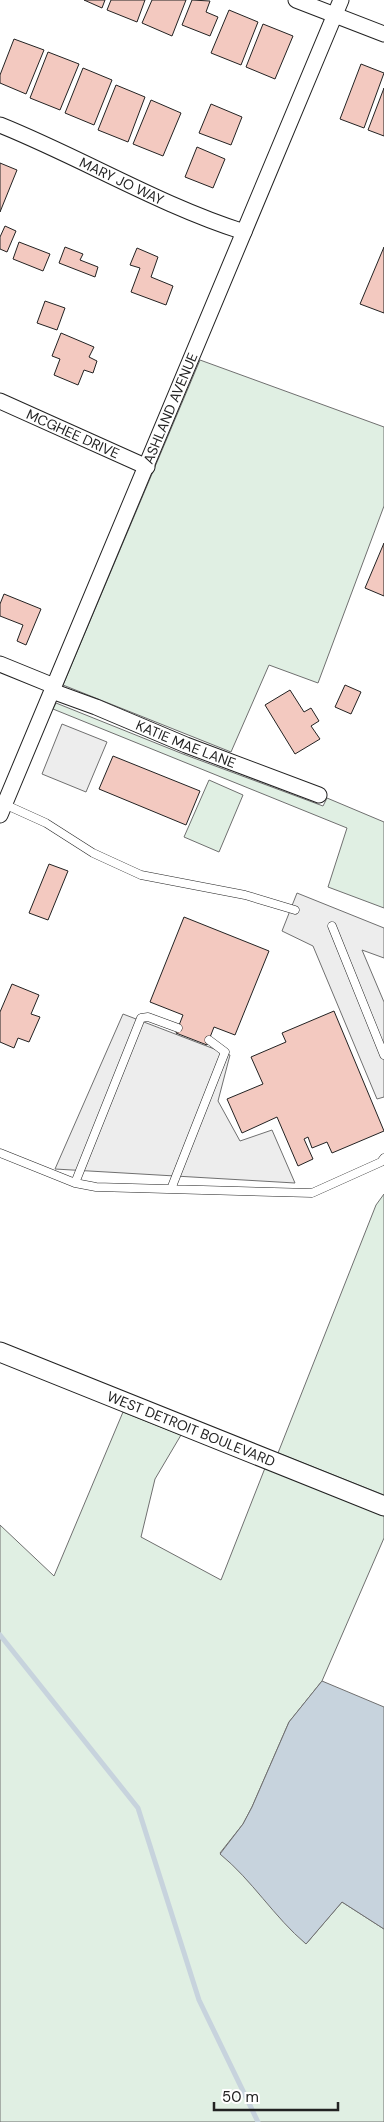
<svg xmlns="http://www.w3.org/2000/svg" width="384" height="2122" font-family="'DM Sans',sans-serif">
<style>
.green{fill:#e0efe3;stroke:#6f6f6f}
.parking{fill:#ededed;stroke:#6f6f6f}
.water{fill:#c7d3dd;stroke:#6f6f6f}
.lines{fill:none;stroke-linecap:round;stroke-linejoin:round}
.stream{stroke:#c7d3dd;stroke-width:5}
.building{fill:#f3c9c0;stroke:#222}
.service-casing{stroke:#222;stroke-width:9}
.minor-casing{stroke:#222;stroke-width:17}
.tertiary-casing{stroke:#222;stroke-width:21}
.service{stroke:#fff;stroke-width:8}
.minor{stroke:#fff;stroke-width:15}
.tertiary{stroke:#fff;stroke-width:19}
.labels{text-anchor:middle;stroke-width:4;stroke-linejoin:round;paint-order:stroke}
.street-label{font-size:14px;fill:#222;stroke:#fff}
</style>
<rect width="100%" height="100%" fill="#fff"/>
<path class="green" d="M200,360L384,427V506L318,683L269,665L231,752L63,685Z
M56,703L183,754L323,806L327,798L384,822V908L328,887L347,828L53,709Z
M209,780L243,795L219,852L184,837Z
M384,1194V1495L278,1453L376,1205Z
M123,1412L181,1435L155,1479L141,1537L221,1580L265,1468L384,1516V1538L322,1681L289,1722L252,1807L243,1824L220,1853L233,1864L306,1944L342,1902L384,1929V2122H0V1525L54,1576Z"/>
<path class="parking" d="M62,724L107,742L86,792L42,774Z
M297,893L384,928V958L362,950L384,1002V1097L377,1099L313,946L282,931Z
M123,1014L230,1055L218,1101L240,1141L272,1130L295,1183L55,1169Z"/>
<path class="water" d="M322,1681L384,1707V1929L342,1902L306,1944C274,1917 252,1880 220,1854L243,1824L252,1807L289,1722Z"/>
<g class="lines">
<path class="stream" d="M0,1635L138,1808L199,2000L258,2122"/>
</g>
<path class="building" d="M84,0H105L102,8Z
M111,0H145L137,22L107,10Z
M152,0H186L172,36L142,23Z
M192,0L210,1L206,12L218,17L210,36L182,25Z
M229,10L258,22L241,65L211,53Z
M263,24L293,36L275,79L246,67Z
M14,39L44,50L26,94L0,83V75Z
M48,52L79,64L60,110L30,98Z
M361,64L384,73L364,128L340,119Z
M83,68L112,80L94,125L65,113Z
M116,85L145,97L128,142L98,130Z
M384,88V136L368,130Z
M151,100L181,113L163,156L133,144Z
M211,104L242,117L231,145L199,133Z
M197,147L225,159L213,188L185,177Z
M0,163L17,170L0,212Z
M5,226L16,231L7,252L0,249V237Z
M19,242L50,254L43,271L13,259Z
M65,247L83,254L80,260L98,267L95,277L59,263Z
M384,247V313L360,304Z
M137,248L158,257L151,277L173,286L166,305L131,292L140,268L130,265Z
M45,301L65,308L57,330L37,323Z
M61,333L94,347L89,357L97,361L93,373L84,370L78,385L54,375L60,359L52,356Z
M384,543V596L365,588Z
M4,594L41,609L26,645L17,641L23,625L0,616V604Z
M345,685L361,692L351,714L335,707Z
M290,690L304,712L311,708L319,721L311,726L320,739L295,754L265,705Z
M113,756L200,791L186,825L99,789Z
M49,864L68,871L48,920L29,913Z
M184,917L269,951L235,1035L214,1027L207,1045L176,1033L183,1015L150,1002Z
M12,984L39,995L31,1014L40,1017L29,1042L18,1038L14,1048L0,1042V1012Z
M334,1011L384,1131L332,1153L327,1142L312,1148L308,1137L304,1139L313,1159L298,1166L277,1117L242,1133L227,1099L263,1084L251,1057L286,1042L282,1033Z"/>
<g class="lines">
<defs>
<path id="service" d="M4,804L46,823L93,853L141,875L245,895L295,910
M332,926L384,1055
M0,1153L75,1183L96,1187L312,1193L381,1162L384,1158
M75,1183L141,1018L148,1017L178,1028
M171,1189L225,1052L209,1040"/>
<g id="minor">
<path d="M296,0L384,34"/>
<path id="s1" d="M0,125C82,158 159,205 244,232"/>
<path id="s2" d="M0,401L147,467"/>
<path d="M0,664L54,686"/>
<path id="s3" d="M52,691L96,707L186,745L319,795"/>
<path id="s4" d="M0,815L341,0"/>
</g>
<g id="tertiary">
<path id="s5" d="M0,1352L384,1506"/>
</g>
</defs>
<use href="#service" class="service-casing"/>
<use href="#minor" class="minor-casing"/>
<use href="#tertiary" class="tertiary-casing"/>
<use href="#service" class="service"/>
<use href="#minor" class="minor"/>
<use href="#tertiary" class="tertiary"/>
</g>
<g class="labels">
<g class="street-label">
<text dy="5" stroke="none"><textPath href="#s1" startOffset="134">MARY JO WAY</textPath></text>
<text dy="5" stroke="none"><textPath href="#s4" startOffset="441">ASHLAND AVENUE</textPath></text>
<text dy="5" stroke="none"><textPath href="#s2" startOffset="80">MCGHEE DRIVE</textPath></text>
<text dy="5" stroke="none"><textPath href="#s3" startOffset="144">KATIE MAE LANE</textPath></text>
<text dy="5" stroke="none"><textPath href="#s5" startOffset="206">WEST DETROIT BOULEVARD</textPath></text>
</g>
</g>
<path d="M214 2102v8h124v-8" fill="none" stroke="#222222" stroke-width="2.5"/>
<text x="222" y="2102" font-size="15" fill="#222222" stroke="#ffffff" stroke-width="4" paint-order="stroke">50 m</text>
</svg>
